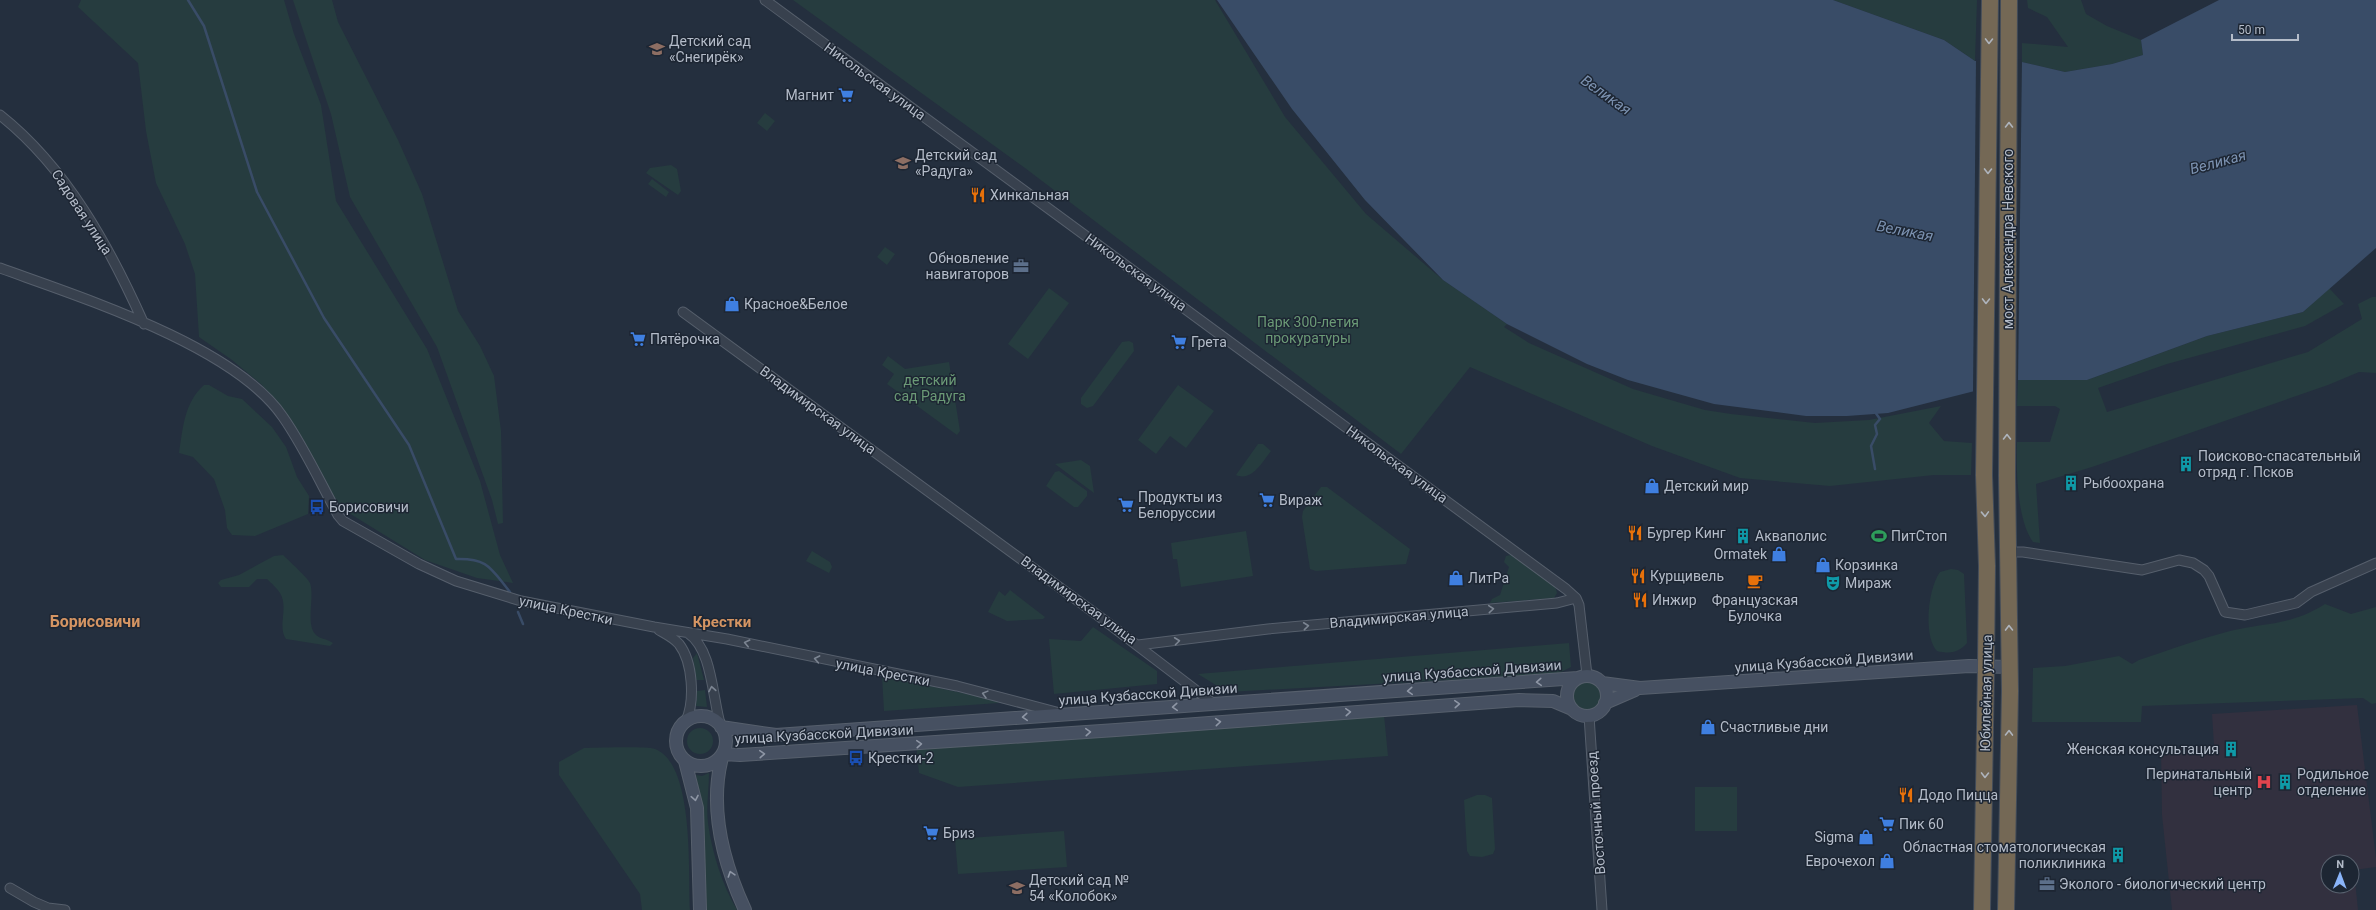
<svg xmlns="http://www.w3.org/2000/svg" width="2376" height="910" font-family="Roboto,sans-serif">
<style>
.medical{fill:#32303f;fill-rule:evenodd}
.green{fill:#263c3f}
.water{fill:#394c67}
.pier{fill:#242f3e}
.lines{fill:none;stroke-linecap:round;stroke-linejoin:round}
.stream{stroke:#394c67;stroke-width:2.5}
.street-casing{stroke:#565f6c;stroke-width:11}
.secondary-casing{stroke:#565f6c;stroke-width:14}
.highway-casing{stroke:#434c59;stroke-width:18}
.street{stroke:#38414e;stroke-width:9}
.secondary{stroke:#465061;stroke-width:12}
.highway{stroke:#746855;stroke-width:16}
.oneway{stroke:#aeb4bd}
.oneway2{stroke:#7c8592}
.oneway3{stroke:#8e96a5}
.labels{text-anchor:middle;stroke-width:3;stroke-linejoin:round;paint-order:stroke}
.poi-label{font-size:14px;fill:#b4bcc9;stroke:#1d2633;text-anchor:start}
.street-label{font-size:14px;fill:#b4bcc9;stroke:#1d2633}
.park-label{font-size:14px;fill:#6b9a76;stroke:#1d2633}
.water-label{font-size:15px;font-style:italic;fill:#7c92b1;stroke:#1d2633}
.neighbourhood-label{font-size:15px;font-weight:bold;fill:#d59563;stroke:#1d2633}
.quarter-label{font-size:16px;font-weight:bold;fill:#d59563;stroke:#1d2633}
</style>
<rect width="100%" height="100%" fill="#242f3e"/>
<path class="medical" d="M2357,705L2376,858V867L2354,870L2358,910H2172L2162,815L2161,749L2214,745L2212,714ZM2328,862H2352V886H2328Z"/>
<path class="green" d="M81,0H284L294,34L321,105L336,201L427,349L480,481L500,555L513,583L477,578L425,560L344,510L329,490L286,414L262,385L232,360L199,337L195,274L185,244L156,183L146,131L138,63L78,7Z
M293,0H332L338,22L398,140L422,194L458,311L480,346L494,376L501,431L503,523L498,524L492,500L437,347L350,197L331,114Z
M793,0H1215L1285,117L1366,214L1443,280L1507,324L1504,327L1529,343L1633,389L1705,410L1731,414L1815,423L1869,420L1941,406L1929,423L1944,441L1972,443L1971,475H1934L1830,486L1740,478L1652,446L1470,367L1401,454L1025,168Z
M1833,0H1977L1975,61L1944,40Z
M2027,0H2081L2086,14L2107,26L2141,40L2143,55L2112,64L2065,72L2022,62V43L2068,47L2047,17L2028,8Z
M765,113L775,121L767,131L757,123Z
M671,165L677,169L681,191L678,195L646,173L650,168Z
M652,179L669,192L666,197L648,184Z
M885,247L895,254L887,265L877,257Z
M1049,288L1069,303L1028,359L1008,344Z
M2329,288L2344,304L2305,326L2167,364L2098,388L2107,412L2308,352L2362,319L2358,304L2372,297H2376V373L2359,372L2328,385L2092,467L2036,484L2040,543L2033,542C2017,520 2016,470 2017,442H2050L2060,409L2055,406H2017L2018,380H2087L2207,336L2303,312Z
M1129,341L1133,343L1134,351L1093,406L1087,408L1081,404V398L1122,342Z
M888,356L905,369L949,362L960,431L957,435L887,384L894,374L882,365Z
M204,385H209L228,396L242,399L272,427L286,447L297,477L309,496L308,514L255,536L232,535L227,528L225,510L214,479L193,457L179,453C183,428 184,403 204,385Z
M1178,385L1214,411L1186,448L1170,436L1156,454L1138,440Z
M1258,444H1263L1271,451C1263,461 1252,482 1236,475Z
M1081,460L1090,466L1094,493L1055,464Z
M1059,471L1087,491V496L1078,507H1074L1046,486L1055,472Z
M1321,487H1327L1410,549L1406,564L1316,571L1310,569L1302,517L1303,511Z
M1246,531L1253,576L1181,587L1177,559H1173L1171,543Z
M812,551L830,562L832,567L829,573L806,561Z
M283,555C288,560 308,578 310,583C315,597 305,624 316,635C320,639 328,639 333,643L330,646L286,639C277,626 289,608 280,593C277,588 271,583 267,579H257L249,587H221L218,583L221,580L239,575L274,556Z
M1511,555L1555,586L1557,593L1554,598L1490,603L1492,599L1500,595L1509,567L1504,562L1506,556Z
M1951,569L1958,570L1964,574L1967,643C1958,653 1950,654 1937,651C1923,636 1928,588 1940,572Z
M1010,590L1045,617L1043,619L1007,621L988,612L999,591L1005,596Z
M2325,604L2351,614L2376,607V703L2372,704L2363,698L2142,706L2141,722H2032L2033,668L2065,666L2119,656L2132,664L2139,660C2169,650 2199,639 2230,631C2267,622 2290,626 2325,604Z
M1093,627L1157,671V684L1054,694L1049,639L1081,641Z
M1569,643L1571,667L1557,674L1227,692L1198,674Z
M697,653L704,680H696L693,658Z
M882,676L995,700L999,703L884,711Z
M1572 696a15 15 0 1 1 30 0a15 15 0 1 1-30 0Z
M705,690L707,707L696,706L697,691Z
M1384,715L1388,756L958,787L919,773L916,743Z
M687 741a13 13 0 1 1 26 0a13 13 0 1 1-26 0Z
M584,748C597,748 646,746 655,749C695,764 688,874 690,910H642L640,894L559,775V762Z
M709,773C709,789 706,807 708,823C712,853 722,884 737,910H707L701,801L696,775L702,776Z
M1695,787H1737V831H1695Z
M1477,795H1485L1492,798L1495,849L1493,854L1482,857L1470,856L1467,851L1464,800Z
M1064,831L1067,867L958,874L955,839Z"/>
<path class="water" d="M1217,0H1833L1944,40L1975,61L2022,62L2065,72L2112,64L2143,55L2141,40L2219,0H2376V248L2303,312L2207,336L2087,380H2018L1888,413L1847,416H1806L1714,404L1628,380L1587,364L1507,324L1443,280L1365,200L1292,109Z"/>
<path class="pier" d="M1976,59L2022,60L2018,382L1973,392Z"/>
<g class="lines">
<path class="stream" d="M188,0L204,26L257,192L324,318L409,445L456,559C489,558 491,569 510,592
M1875,412L1880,419L1875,425L1877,434L1871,446L1875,469
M518,612L523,624"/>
<defs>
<path id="street" d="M765,0L1566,589L1576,598L1579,605L1587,675
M0,115C67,168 110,248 144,324
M0,268C80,297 235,346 283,417C304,447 320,482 338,515L343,521L419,564L456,581L521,601L654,627L727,639L957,686L1060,713
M683,312L1096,614L1214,704
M2008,552H2023L2142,570L2179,560L2193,563L2204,570L2209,576L2225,612L2245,615L2296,603L2311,592L2376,563
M659,630C666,634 674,638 679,644C693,662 695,701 686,721
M688,633C713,650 712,698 721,727
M1138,645L1268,629L1557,603L1576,598
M1589,716L1602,910
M10,888L34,902L48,908L65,910"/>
<path id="secondary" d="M1567 696a20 20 0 1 1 40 0a20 20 0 1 1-40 0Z
M1602,683L1640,688L1969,666L2010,667
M1605,703L1635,690
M676 741a25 25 0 1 1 50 0a25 25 0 1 1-50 0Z
M721,727L776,735L1578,678
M685,761L697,808L700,910
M745,910C723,862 708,806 723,754L740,755L1116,730L1519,700L1553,701L1572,709"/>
<path id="highway" d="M1982,910L1986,666L1987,566L1984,475L1990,0
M2006,910L2010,691L2007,476L2009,0"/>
</defs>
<use href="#street" class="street-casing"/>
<use href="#secondary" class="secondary-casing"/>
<use href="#highway" class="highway-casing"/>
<use href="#street" class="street"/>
<use href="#secondary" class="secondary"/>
<use href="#highway" class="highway"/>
</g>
<defs><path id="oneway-chevron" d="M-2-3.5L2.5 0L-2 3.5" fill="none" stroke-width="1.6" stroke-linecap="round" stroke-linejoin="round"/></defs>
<g class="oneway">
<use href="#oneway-chevron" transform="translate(1989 41) rotate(91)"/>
<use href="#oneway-chevron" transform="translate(2009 125) rotate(-90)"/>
<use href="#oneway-chevron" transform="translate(1988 171) rotate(91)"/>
<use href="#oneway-chevron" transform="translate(1986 301) rotate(91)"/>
<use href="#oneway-chevron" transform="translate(2007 437) rotate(-90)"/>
<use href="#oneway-chevron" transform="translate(1985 514) rotate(88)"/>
<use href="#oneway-chevron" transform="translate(2009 628) rotate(-91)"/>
<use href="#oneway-chevron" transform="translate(2009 733) rotate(-89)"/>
<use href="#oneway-chevron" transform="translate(1985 775) rotate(91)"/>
</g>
<g class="oneway2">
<use href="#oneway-chevron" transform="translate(1491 609) rotate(-5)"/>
<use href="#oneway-chevron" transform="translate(1306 626) rotate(-6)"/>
<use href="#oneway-chevron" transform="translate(1177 641) rotate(-7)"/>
<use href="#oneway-chevron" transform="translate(747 643) rotate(-167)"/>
<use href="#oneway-chevron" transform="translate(817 659) rotate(-169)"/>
<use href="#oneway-chevron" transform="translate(712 689) rotate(-100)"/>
<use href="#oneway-chevron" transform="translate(985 694) rotate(-165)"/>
</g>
<g class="oneway3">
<use href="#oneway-chevron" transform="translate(1539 682) rotate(176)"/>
<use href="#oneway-chevron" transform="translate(1410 691) rotate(176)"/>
<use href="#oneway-chevron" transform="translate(1457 704) rotate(-4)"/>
<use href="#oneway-chevron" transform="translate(1175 707) rotate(176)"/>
<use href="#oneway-chevron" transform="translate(1348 712) rotate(-4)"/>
<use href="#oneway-chevron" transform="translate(1025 717) rotate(176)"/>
<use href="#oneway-chevron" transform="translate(1218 722) rotate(-5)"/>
<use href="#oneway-chevron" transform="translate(1088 732) rotate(-4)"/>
<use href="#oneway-chevron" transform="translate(919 744) rotate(-4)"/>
<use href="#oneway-chevron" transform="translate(762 754) rotate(-4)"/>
<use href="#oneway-chevron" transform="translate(695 798) rotate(79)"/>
<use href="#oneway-chevron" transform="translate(731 874) rotate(-108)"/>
</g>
<defs>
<symbol id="school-bare" viewBox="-9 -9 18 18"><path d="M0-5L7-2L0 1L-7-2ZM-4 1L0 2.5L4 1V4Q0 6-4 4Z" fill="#8d6e63" stroke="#1d2633" stroke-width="2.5" paint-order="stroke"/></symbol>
<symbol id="supermarket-bare" viewBox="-9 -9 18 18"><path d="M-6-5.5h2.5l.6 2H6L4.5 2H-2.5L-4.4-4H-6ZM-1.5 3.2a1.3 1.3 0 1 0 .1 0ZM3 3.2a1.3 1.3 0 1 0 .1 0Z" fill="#3f7fe0" stroke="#1d2633" stroke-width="2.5" paint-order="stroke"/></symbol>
<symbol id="restaurant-bare" viewBox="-9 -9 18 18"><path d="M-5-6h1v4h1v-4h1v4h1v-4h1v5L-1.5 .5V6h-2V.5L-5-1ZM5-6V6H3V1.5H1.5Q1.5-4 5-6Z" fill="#e8710a" stroke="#1d2633" stroke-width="2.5" paint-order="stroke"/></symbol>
<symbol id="office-bare" viewBox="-9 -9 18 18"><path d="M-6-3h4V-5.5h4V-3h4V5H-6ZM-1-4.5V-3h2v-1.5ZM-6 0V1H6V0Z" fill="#5c6f8a" stroke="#1d2633" stroke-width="2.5" paint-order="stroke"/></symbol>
<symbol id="shop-bare" viewBox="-9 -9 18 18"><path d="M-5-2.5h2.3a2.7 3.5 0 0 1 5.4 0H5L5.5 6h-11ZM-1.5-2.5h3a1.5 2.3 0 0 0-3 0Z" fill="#3f7fe0" stroke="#1d2633" stroke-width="2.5" paint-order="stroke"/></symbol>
<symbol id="building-bare" viewBox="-9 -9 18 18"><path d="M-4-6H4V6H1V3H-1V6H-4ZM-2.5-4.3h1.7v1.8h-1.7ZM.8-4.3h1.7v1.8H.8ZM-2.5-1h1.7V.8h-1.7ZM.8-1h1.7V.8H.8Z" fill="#0f9aa8" stroke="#1d2633" stroke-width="2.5" paint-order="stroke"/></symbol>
<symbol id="bus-bare" viewBox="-9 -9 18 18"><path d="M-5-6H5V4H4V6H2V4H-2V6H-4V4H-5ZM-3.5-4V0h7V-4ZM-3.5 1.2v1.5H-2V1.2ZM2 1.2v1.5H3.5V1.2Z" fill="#1a4fb4" stroke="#1d2633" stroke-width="2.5" paint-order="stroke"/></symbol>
<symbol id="stadium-bare" viewBox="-9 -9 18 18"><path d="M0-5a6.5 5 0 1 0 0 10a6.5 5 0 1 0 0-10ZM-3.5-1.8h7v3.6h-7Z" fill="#2e9e5b" stroke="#1d2633" stroke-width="2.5" paint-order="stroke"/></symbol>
<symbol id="cafe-bare" viewBox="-9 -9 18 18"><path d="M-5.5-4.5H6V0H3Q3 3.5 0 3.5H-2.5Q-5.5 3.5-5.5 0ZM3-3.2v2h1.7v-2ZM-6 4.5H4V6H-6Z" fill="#e8710a" stroke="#1d2633" stroke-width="2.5" paint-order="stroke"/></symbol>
<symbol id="theatre-bare" viewBox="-9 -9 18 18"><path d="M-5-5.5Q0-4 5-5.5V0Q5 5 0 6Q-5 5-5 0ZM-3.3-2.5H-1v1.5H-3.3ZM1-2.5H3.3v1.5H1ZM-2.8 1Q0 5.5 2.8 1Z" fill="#0f9aa8" stroke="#1d2633" stroke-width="2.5" paint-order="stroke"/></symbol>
<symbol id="hospital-bare" viewBox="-9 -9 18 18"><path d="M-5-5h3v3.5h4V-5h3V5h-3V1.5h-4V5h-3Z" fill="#e0444e" stroke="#1d2633" stroke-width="2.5" paint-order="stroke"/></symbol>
</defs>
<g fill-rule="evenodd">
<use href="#school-bare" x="646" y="38" width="22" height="22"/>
<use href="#supermarket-bare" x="835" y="84" width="22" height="22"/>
<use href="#school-bare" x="892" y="152" width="22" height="22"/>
<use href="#restaurant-bare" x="967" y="184" width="22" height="22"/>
<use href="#office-bare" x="1010" y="255" width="22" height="22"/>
<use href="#shop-bare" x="721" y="293" width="22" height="22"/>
<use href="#supermarket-bare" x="627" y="328" width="22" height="22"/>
<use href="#supermarket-bare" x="1168" y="331" width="22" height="22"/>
<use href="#building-bare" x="2175" y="453" width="22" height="22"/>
<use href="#building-bare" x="2060" y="472" width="22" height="22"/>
<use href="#shop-bare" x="1641" y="475" width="22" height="22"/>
<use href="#supermarket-bare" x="1256" y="489" width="22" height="22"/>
<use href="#supermarket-bare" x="1115" y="494" width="22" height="22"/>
<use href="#bus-bare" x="306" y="496" width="22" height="22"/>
<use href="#restaurant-bare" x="1624" y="522" width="22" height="22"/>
<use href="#building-bare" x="1732" y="525" width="22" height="22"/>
<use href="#stadium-bare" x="1868" y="525" width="22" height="22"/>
<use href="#shop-bare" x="1768" y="543" width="22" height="22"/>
<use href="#shop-bare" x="1812" y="554" width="22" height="22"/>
<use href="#restaurant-bare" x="1627" y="565" width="22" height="22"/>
<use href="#shop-bare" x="1445" y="567" width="22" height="22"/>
<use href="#cafe-bare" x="1744" y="570" width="22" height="22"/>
<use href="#theatre-bare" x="1822" y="572" width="22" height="22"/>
<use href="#restaurant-bare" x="1629" y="589" width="22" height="22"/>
<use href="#shop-bare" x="1697" y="716" width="22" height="22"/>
<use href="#building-bare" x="2220" y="738" width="22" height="22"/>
<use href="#bus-bare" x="845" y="747" width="22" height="22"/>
<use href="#hospital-bare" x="2253" y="771" width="22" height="22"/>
<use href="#building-bare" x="2274" y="771" width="22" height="22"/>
<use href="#restaurant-bare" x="1895" y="784" width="22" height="22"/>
<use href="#supermarket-bare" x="1876" y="813" width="22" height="22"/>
<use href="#supermarket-bare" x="920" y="822" width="22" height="22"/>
<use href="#shop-bare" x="1855" y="826" width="22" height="22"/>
<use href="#building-bare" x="2107" y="844" width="22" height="22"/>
<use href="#shop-bare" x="1876" y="850" width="22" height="22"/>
<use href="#office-bare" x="2036" y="873" width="22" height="22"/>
<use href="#school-bare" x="1006" y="877" width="22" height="22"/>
</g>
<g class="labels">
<g class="poi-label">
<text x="669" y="46">Детский сад<tspan x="669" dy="16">«Снегирёк»</tspan></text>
<text x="834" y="100" text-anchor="end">Магнит</text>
<text x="915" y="160">Детский сад<tspan x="915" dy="16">«Радуга»</tspan></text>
<text x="990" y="200">Хинкальная</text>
<text x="1009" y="263" text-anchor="end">Обновление<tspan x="1009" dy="16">навигаторов</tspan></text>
<text x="744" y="309">Красное&amp;Белое</text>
<text x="650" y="344">Пятёрочка</text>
<text x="1191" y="347">Грета</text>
<text x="2198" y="461">Поисково-спасательный<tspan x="2198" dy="16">отряд г. Псков</tspan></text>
<text x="2083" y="488">Рыбоохрана</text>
<text x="1664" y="491">Детский мир</text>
<text x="1138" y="502">Продукты из<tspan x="1138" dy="16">Белоруссии</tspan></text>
<text x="1279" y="505">Вираж</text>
<text x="329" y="512">Борисовичи</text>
<text x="1647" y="538">Бургер Кинг</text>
<text x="1755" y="541">Акваполис</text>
<text x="1891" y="541">ПитСтоп</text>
<text x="1767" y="559" text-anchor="end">Ormatek</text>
<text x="1835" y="570">Корзинка</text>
<text x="1650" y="581">Курщивель</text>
<text x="1468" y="583">ЛитРа</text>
<text x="1845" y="588">Мираж</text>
<text x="1652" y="605">Инжир</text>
<text x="1755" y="605" text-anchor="middle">Французская<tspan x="1755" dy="16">Булочка</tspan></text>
<text x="1720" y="732">Счастливые дни</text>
<text x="2219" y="754" text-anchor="end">Женская консультация</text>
<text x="868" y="763">Крестки-2</text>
<text x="2252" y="779" text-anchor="end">Перинатальный<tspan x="2252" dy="16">центр</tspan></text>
<text x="2297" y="779">Родильное<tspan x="2297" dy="16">отделение</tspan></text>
<text x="1918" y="800">Додо Пицца</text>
<text x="1899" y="829">Пик 60</text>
<text x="943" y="838">Бриз</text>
<text x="1854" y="842" text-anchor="end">Sigma</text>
<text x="2106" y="852" text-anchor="end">Областная стоматологическая<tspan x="2106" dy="16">поликлиника</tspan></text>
<text x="1875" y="866" text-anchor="end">Еврочехол</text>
<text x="1029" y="885">Детский сад №<tspan x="1029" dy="16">54 «Колобок»</tspan></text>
<text x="2059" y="889">Эколого - биологический центр</text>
</g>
<g class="street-label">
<text transform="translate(875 81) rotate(36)" y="5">Никольская улица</text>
<text transform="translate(82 212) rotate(57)" y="5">Садовая улица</text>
<text transform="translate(2008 239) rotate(-90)" y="5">мост Александра Невского</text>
<text transform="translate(1136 272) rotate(36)" y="5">Никольская улица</text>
<text transform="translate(818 410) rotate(36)" y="5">Владимирская улица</text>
<text transform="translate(1397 464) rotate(36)" y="5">Никольская улица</text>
<text transform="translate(1079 600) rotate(36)" y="5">Владимирская улица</text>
<text transform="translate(566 610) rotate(12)" y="5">улица Крестки</text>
<text transform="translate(1399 617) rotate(-5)" y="5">Владимирская улица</text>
<text transform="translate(1824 661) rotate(-4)" y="5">улица Кузбасской Дивизии</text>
<text transform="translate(1472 671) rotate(-4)" y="5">улица Кузбасской Дивизии</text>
<text transform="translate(883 672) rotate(11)" y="5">улица Крестки</text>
<text transform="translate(1986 693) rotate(-89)" y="5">Юбилейная улица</text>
<text transform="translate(1148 694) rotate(-4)" y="5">улица Кузбасской Дивизии</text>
<text transform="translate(824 734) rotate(-3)" y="5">улица Кузбасской Дивизии</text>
<text transform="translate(1596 813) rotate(-94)" y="5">Восточный проезд</text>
</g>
<g class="park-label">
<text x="1308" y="327">Парк 300-летия<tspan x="1308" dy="16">прокуратуры</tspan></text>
<text x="930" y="385">детский<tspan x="930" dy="16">сад Радуга</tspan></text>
</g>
<g class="water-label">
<text transform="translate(1606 95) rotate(35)" y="5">Великая</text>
<text transform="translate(2218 162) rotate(-15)" y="5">Великая</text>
<text transform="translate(1905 231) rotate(11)" y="5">Великая</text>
</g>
<g class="neighbourhood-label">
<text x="722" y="627">Крестки</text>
</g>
<g class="quarter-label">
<text x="95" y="627">Борисовичи</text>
</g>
</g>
<g transform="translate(2340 874) rotate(1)"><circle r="19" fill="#1d2633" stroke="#59626f"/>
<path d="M0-3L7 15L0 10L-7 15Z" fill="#8ab4f8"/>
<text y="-6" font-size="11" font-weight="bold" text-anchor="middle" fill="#b4bcc9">N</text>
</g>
<path d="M2232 34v6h66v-6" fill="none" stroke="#b4bcc9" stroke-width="2"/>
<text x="2238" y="34" font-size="12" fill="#b4bcc9" stroke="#1d2633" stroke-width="3" paint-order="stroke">50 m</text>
</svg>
